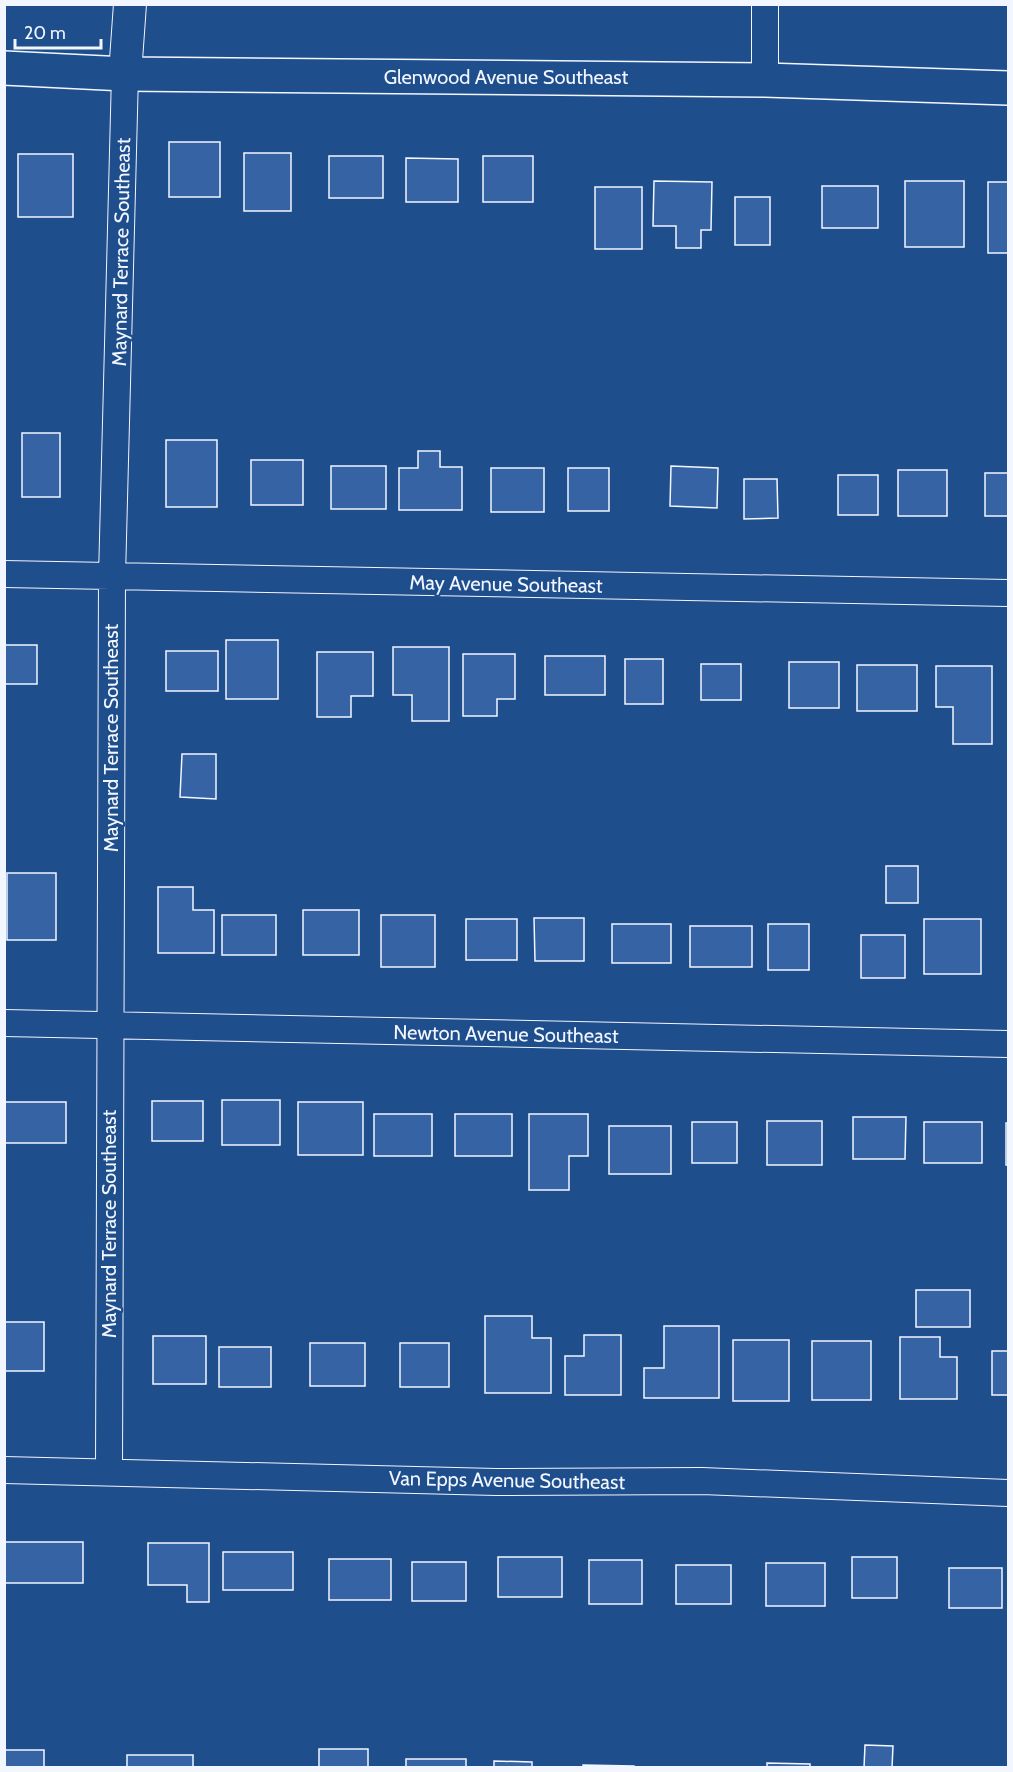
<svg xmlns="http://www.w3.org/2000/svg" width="1013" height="1772" font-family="Cabin,sans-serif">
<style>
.building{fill:#3563a3;stroke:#f2f6ff;stroke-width:1.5}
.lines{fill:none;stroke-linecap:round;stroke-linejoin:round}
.minor-casing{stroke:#f2f6ff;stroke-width:28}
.tertiary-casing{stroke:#f2f6ff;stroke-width:34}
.secondary-casing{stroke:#f2f6ff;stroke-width:36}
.minor{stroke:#1f4e8c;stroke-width:26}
.tertiary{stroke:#1f4e8c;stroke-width:32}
.secondary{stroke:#1f4e8c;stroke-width:33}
.labels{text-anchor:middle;stroke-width:4.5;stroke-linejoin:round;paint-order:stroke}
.street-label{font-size:20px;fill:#f2f6ff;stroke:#1f4e8c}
</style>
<rect width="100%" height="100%" fill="#1f4e8c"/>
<path class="building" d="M169,142H220V197H169Z
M244,153H291V211H244Z
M18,154H73V217H18Z
M329,156H383V198H329Z
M483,156H533V202H483Z
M406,158L458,159V202H406Z
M654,181L712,182L711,230H701V248H676V226H653Z
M905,181H964V247H905Z
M988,182H1008V253H988Z
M822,186H878V228H822Z
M595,187H642V249H595Z
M735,197H770V245H735Z
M22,433H60V497H22Z
M166,440H217V507H166Z
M418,451H440V467H462V510H399V468H418Z
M251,460H303V505H251Z
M331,466H386V509H331Z
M671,466L718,468L717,508L670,506Z
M491,468H544V512H491Z
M568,468H609V511H568Z
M898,470H947V516H898Z
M985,473H1008V516H985Z
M838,475H878V515H838Z
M744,479H777L778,518L744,519Z
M226,640H278V699H226Z
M4,645H37V684H4Z
M393,647H449V721H412V695H393Z
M166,651H218V691H166Z
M317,652H373V696H351V717H317Z
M463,654H515V699H497V716H463Z
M545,656H605V695H545Z
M625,659H663V704H625Z
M789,662H839V708H789Z
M701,664H741V700H701Z
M857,665H917V711H857Z
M936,666H992V744H953V707H936Z
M182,754H216V799L180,797Z
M886,866H918V903H886Z
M7,873H56V940H7Z
M158,887H193V910H214V953H158Z
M303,910H359V955H303Z
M222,915H276V955H222Z
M381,915H435V967H381Z
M534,918H584V961H535Z
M466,919H517V960H466Z
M924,919H981V974H924Z
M612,924H671V963H612Z
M768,924H809V970H768Z
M690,926H752V967H690Z
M861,935H905V978H861Z
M222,1100H280V1145H222Z
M152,1101H203V1141H152Z
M4,1102H66V1143H4Z
M298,1102H363V1155H298Z
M374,1114H432V1156H374Z
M455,1114H512V1156H455Z
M529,1114H588V1156H569V1190H529Z
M853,1117H906L905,1159H853Z
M767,1121H822V1165H767Z
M692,1122H737V1163H692Z
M924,1122H982V1163H924Z
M1006,1123H1008V1165H1006Z
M609,1126H671V1174H609Z
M916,1290H970V1327H916Z
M485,1316H532V1338H551V1393H485Z
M4,1322H44V1371H4Z
M664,1326H719V1398H644V1368H664Z
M584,1335H621V1395H565V1356H584Z
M153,1336H206V1384H153Z
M900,1337H940V1357H957V1399H900Z
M733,1340H789V1401H733Z
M812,1341H871V1400H812Z
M310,1343H365V1386H310Z
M400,1343H449V1387H400Z
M219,1347H271V1387H219Z
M992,1351H1008V1395H992Z
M4,1542H83V1583H4Z
M148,1543H209V1602H187V1585H148Z
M223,1552H293V1590H223Z
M498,1557H562V1597H498Z
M852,1557H897V1598H852Z
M329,1559H391V1600H329Z
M589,1560H642V1604H589Z
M412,1562H466V1601H412Z
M766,1563H825V1606H766Z
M676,1565H731V1604H676Z
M949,1568H1002V1608H949Z
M865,1745L893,1746L892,1768H864Z
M319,1749H368V1768H319Z
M4,1750H44V1768H4Z
M127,1755H193V1768H127Z
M406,1759H466V1768H406Z
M494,1761L532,1762V1768H494Z
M767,1763L810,1764V1768H767Z
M583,1765L634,1766V1768H583Z"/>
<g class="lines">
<defs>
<path id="minor" d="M765,80V4
M4,574L1008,593
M4,1023L1008,1044
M4,1470L496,1482L702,1481L1008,1493
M109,1472L112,577L125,74"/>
<path id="tertiary" d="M125,74L130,4"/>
<path id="secondary" d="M4,68L125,74L765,80L1008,88"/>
</defs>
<use href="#minor" class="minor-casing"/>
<use href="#tertiary" class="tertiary-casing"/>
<use href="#secondary" class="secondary-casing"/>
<use href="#minor" class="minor"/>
<use href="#tertiary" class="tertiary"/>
<use href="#secondary" class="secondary"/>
</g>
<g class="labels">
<g class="street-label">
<text x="506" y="84">Glenwood Avenue Southeast</text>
<text transform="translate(121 252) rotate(-89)" y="7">Maynard Terrace Southeast</text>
<text transform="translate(506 584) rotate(1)" y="7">May Avenue Southeast</text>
<text transform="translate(111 738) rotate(-90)" y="7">Maynard Terrace Southeast</text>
<text transform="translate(506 1034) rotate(1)" y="7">Newton Avenue Southeast</text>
<text transform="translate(109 1224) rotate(-90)" y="7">Maynard Terrace Southeast</text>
<text transform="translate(507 1480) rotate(1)" y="7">Van Epps Avenue Southeast</text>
</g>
</g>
<rect width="1013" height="1772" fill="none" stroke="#f2f6ff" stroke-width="12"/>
<path d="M15 39v9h86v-9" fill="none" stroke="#f2f6ff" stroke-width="3"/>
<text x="24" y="39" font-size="18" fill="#f2f6ff" stroke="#1f4e8c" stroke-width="4.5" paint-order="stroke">20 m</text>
</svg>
